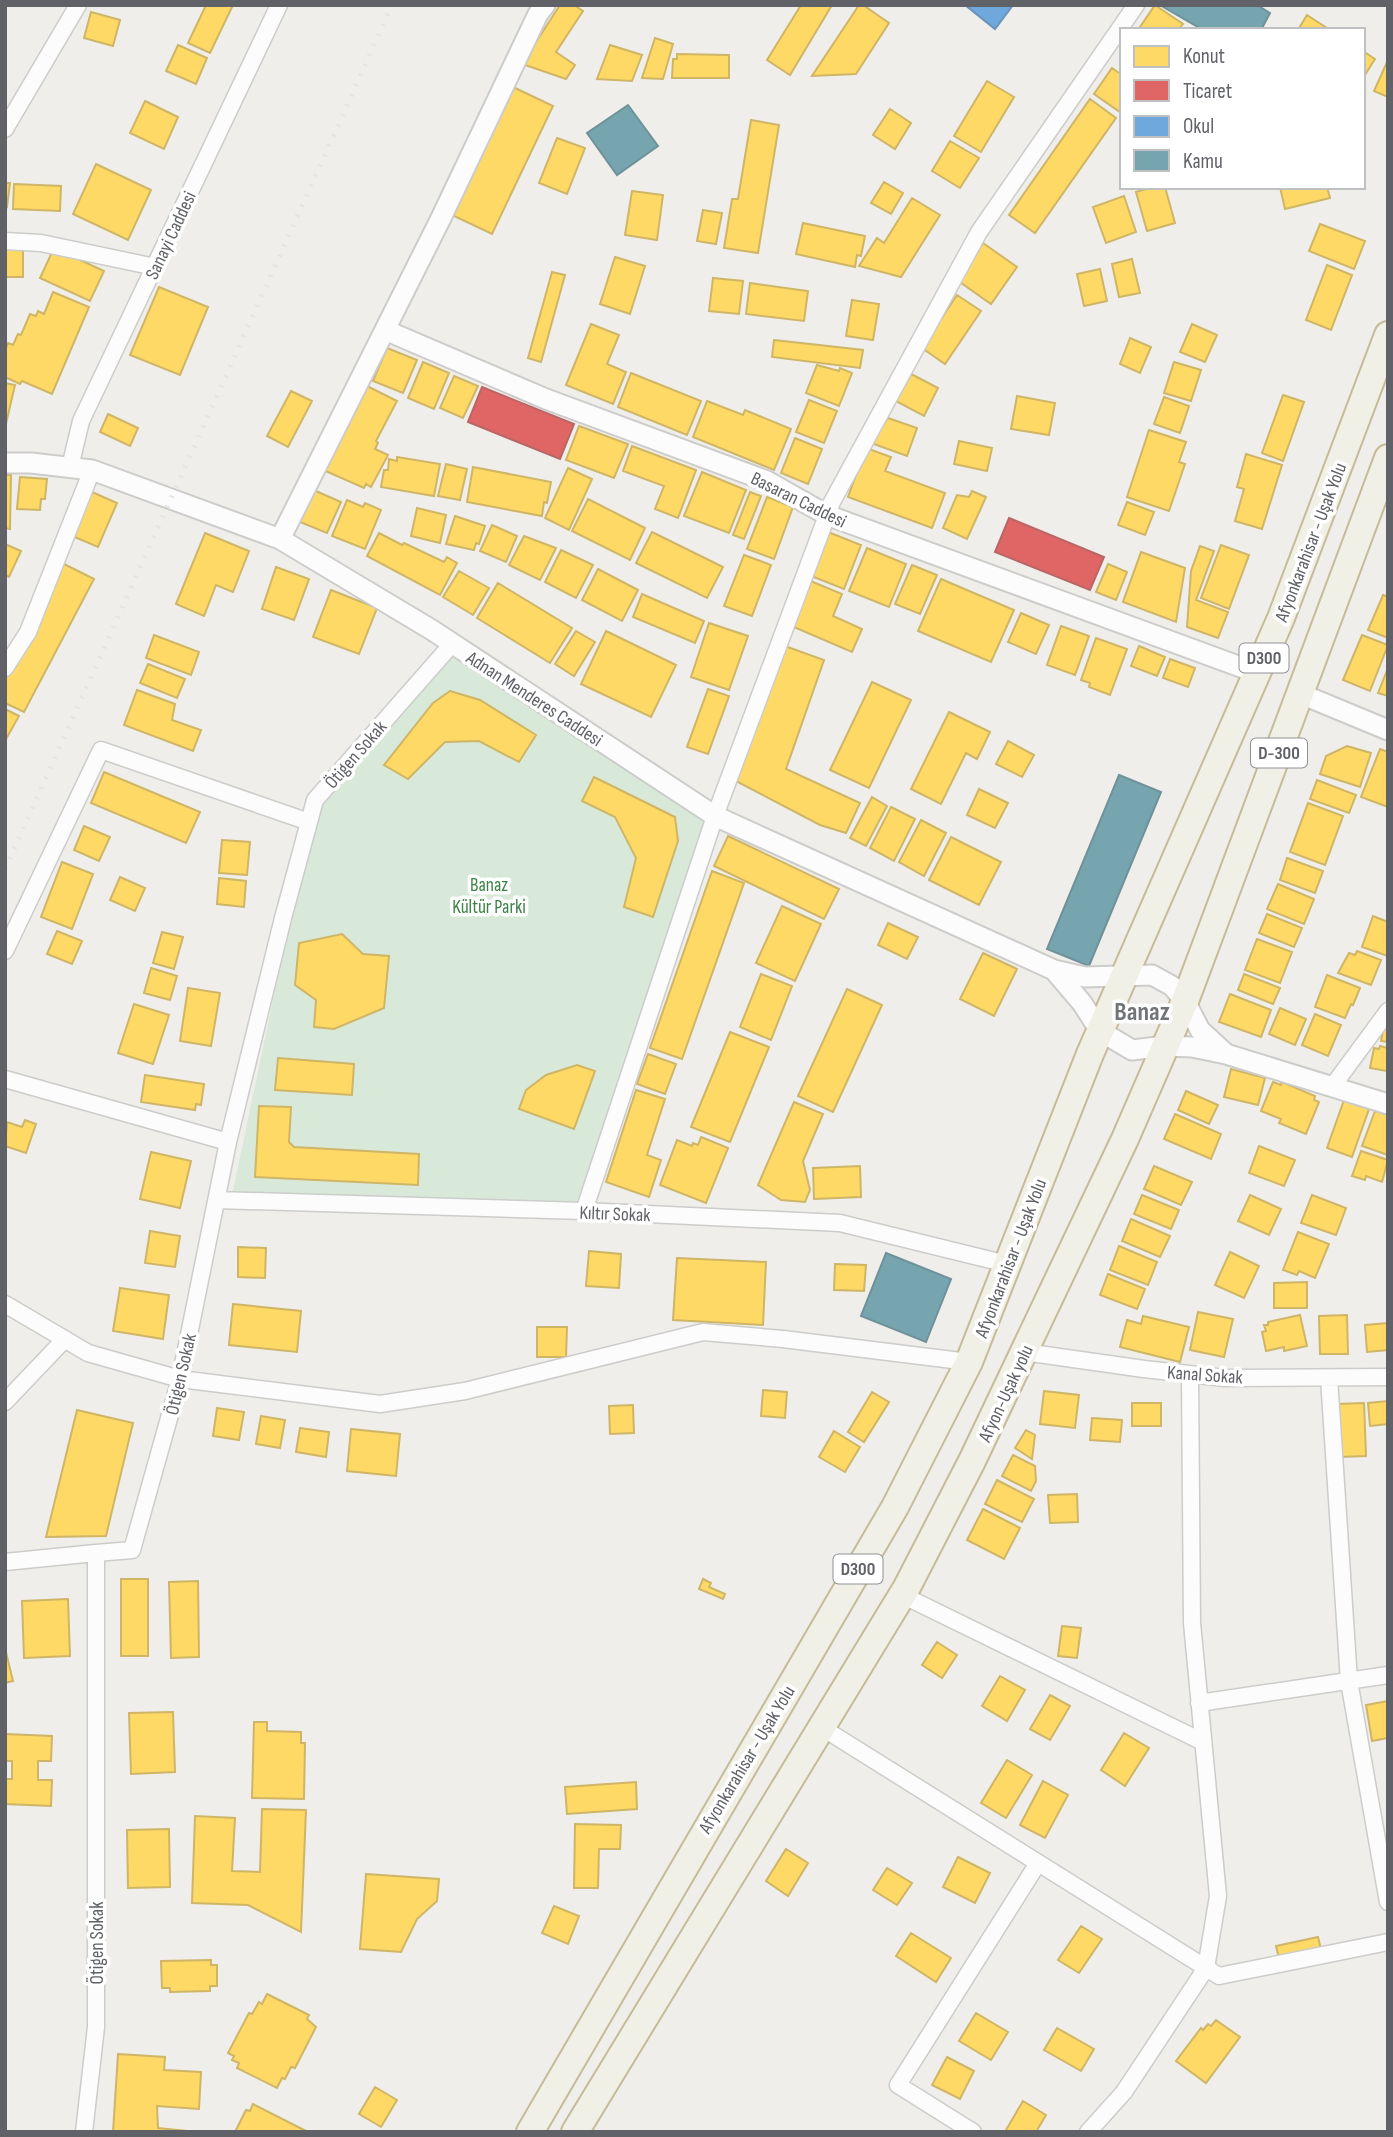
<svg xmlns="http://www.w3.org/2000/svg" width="1393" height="2137" font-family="'Sofia Sans Condensed',sans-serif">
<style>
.green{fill:#d9e9d9}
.homes{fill:#ffd966;stroke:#cfb566;stroke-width:2}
.shops{fill:#e06666;stroke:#ba6566;stroke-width:2}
.schools{fill:#6fa8dc;stroke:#6a93b9;stroke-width:2}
.public{fill:#76a5af;stroke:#6f9199;stroke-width:2}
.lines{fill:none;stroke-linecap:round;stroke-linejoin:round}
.minor-casing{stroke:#cccccb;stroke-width:19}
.tertiary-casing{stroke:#cccccb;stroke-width:23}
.trunk-casing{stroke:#c5bb99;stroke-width:30}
.minor{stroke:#fdfcfc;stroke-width:16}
.tertiary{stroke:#fdfcfc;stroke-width:19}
.trunk{stroke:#f1f0e7;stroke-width:26}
.rail{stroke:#e4e4e3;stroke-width:5;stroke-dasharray:2 9;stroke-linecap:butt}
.labels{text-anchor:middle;stroke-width:7;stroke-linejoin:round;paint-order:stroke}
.shield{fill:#fff;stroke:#909195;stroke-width:2}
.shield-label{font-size:18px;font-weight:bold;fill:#606267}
.street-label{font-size:19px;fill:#606267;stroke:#fff}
.park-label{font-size:19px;fill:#3c8246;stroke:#fff}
.district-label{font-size:26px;font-weight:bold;fill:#717479;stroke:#fff}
</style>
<rect width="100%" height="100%" fill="#efeeea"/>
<path class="green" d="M452,644L715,816L579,1212L231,1200L315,800Z"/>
<path class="homes" d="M206,5H233L210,53L188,43Z
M560,5H574L583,11L556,52L575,65L566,79L522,64Z
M801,5H832L790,75L767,60Z
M859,5H863L889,23L856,74L812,76Z
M1155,5L1183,24L1178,30H1138Z
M91,12L120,20L113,46L84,38Z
M1307,15L1330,30H1298Z
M655,38L673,44L663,79L642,78Z
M178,45L207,58L196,84L166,71Z
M610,45L642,55L632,81L597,79Z
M1363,51L1375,59L1363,78Z
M677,54L729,55V78H672L673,59H677Z
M1387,62L1388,63V97L1374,91Z
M1112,68L1122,75V109L1120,112L1094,94Z
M987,81L1014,97L981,152L954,136Z
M513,87L553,106L492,234L452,215Z
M1090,99L1116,118L1035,233L1009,215Z
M145,101L178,117L164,149L130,133Z
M890,109L911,123L895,149L873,135Z
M751,120L779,125L758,253L724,248L732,199H738Z
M557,138L585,148L567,194L539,183Z
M950,141L979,158L960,188L932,171Z
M96,164L151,190L128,240L73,214Z
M884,182L903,193L891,214L871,203Z
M5,183H10L7,207L5,206Z
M14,184L61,186L60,211L13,209Z
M1153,187H1165L1175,223L1147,231L1136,192Z
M1280,187H1327L1330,198L1285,209Z
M632,191L663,195L657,240L625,235Z
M1124,196L1136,232L1106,243L1093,207Z
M912,198L940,215L901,277L859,266L877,238L884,243Z
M703,210L722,213L716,244L697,241Z
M803,223L865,236L861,256L857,255L855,267L796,254Z
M1320,224L1365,241L1354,269L1309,251Z
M983,243L1017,267L991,304L957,280Z
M5,244H23V277H5Z
M54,248L104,271L90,301L40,278Z
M615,257L645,266L630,314L600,304Z
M1132,259L1140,293L1119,297L1112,264Z
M1327,265L1352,275L1331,330L1306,320Z
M1100,269L1107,301L1084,306L1077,274Z
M552,272L565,275L541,362L528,358Z
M713,278L743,281L739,314L709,311Z
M750,283L808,291L804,321L746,314Z
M159,287L208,307L180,375L130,355Z
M53,292L89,307L52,394L22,381L20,384L5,377V350L8,343L13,345L18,334L21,335L30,314L36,316L38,311L44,314Z
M957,295L981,311L945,364L922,348Z
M852,300L879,304L873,340L846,336Z
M591,324L619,335L607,364L626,372L613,404L566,385Z
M1192,324L1217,335L1205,362L1180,352Z
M1130,338L1151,347L1140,373L1120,364Z
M774,340L863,350L860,368L772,357Z
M387,348L417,360L403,393L373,381Z
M423,362L449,373L434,409L408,398Z
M1174,362L1201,370L1191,401L1164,393Z
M817,365L839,371L840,368L852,373L839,406L806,393Z
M631,373L701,401L687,435L618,407Z
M911,374L938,388L924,416L896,401Z
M454,376L478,386L463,418L440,408Z
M5,383L15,385L5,428Z
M367,386L397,401L376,441L378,443L375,449L388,455L371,487L366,484L364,488L321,469Z
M291,391L312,401L288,447L267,436Z
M1283,395L1304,402L1283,461L1262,453Z
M1017,396L1055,403L1049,435L1011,429Z
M1164,397L1189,406L1180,433L1154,424Z
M809,400L837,411L824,443L796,432Z
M707,401L743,415L745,410L791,429L774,470L693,437Z
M108,414L138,428L130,446L100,432Z
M888,418L917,428L907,456L871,443Z
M579,426L628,444L614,478L566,460Z
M1149,430L1186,442L1179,462L1185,464L1169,511L1127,497Z
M795,438L822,449L808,484L781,473Z
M959,441L992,448L987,471L954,464Z
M632,446L696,470L678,518L655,509L664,486L623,471Z
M866,448L891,457L885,471L945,493L932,528L848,497Z
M1246,454L1282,465L1262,529L1235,521L1244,489L1237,487Z
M397,457L440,464L434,496L381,487L384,470H388L389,459L397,461Z
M446,464L467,469L460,500L438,496Z
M473,467L551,482L547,503L544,502L542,516L467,502Z
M568,468L592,479L569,530L545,518Z
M702,472L746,490L729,533L684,516Z
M5,475H11L10,529L5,528Z
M20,477L47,479L45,499H41L40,510L17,509Z
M309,488L341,502L327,533L295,520Z
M972,491L986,497L967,539L943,528L957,495L969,497Z
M92,492L117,503L98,547L72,536Z
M750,492L761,496L744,539L733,535Z
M767,497L793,507L774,559L747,549Z
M588,499L645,528L630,560L572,531Z
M347,500L363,507L365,503L381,510L365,549L332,536Z
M1127,502L1154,512L1145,535L1118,525Z
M417,508L446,515L440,543L411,536Z
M455,516L485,526L479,544L476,543L474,550L446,544Z
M492,525L517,536L506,562L480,551Z
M652,532L723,567L707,598L636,563Z
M828,532L861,545L844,589L811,576Z
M205,533L249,551L233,592L216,585L204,616L176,604Z
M379,533L402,545L404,543L444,562L447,557L457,563L440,595L367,556Z
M524,536L556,548L540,580L509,565Z
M5,544L21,551L9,577L5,575Z
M1221,545L1249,555L1229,609L1201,598Z
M1200,546L1214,551L1196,600L1228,612L1218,638L1187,627L1191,571Z
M867,548L906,564L889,607L849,591Z
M561,550L593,565L576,598L545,582Z
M1141,552L1185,568L1176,622L1123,602Z
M744,555L771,565L752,616L724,606Z
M64,564L94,579L24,712L5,703V677Z
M1108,564L1127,572L1116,600L1096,592Z
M912,565L937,575L920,614L895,604Z
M276,567L309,579L294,620L262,609Z
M598,569L638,590L622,621L582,600Z
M459,571L489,588L473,615L443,597Z
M941,579L1014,610L991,662L918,631Z
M808,580L842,594L833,616L862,629L852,652L789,625Z
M498,583L572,628L550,663L477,618Z
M331,590L377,608L359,654L313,637Z
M642,594L704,621L695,643L633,617Z
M1383,595L1388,597V638L1368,630Z
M1021,613L1049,625L1036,654L1008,642Z
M709,623L748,636L729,690L691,677Z
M1061,626L1089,636L1075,675L1047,665Z
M576,631L595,642L574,676L555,664Z
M606,631L676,665L651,717L581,684Z
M154,635L199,652L191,675L146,658Z
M1362,635L1388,645L1370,691L1343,680Z
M1096,638L1127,649L1110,695L1089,687L1090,683L1081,680Z
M782,645L824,660L786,769L860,803L846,833L820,825L734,780Z
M1139,646L1165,657L1157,676L1131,666Z
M1170,659L1195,668L1188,687L1163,678Z
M148,664L185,679L177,698L140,683Z
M1388,668V696L1378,693Z
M872,682L911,700L869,788L830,770Z
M708,689L729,696L708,754L687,747Z
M137,690L175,704L172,720L201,730L193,751L124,725Z
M450,691L480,700L536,735L519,762L479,741L445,742L408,779L384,765L433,703Z
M5,709L19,716L5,741Z
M949,712L990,732L977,759L966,753L941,804L911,789Z
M1008,741L1034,755L1022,777L996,764Z
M1347,746L1371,753L1360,787L1320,774L1326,756Z
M1380,749L1388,752V807L1361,797Z
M104,772L200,812L186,843L91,803Z
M594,777L675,817L678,841L653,917L624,907L636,858L615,817L582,801Z
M1317,780L1356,795L1349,813L1310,799Z
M979,789L1008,803L995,828L967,815Z
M872,797L887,806L866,846L850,838Z
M1308,803L1343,816L1325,865L1290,852Z
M891,807L915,819L894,861L870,848Z
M921,820L946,833L924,876L899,862Z
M84,826L110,837L99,861L74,850Z
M728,836L839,889L824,919L714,866Z
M951,837L1001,862L979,905L929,880Z
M222,840L250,842L247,875L219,873Z
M1287,858L1323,871L1315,893L1280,880Z
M62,862L93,874L72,929L41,917Z
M712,871L744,883L682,1059L650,1048Z
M120,877L145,888L135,911L110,900Z
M219,878L246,881L244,907L217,904Z
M1278,884L1314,899L1304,924L1267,909Z
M782,906L821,924L795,981L756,963Z
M1267,914L1302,928L1294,947L1259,933Z
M1373,916L1388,922V956L1362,947Z
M888,923L918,937L907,959L878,945Z
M57,931L82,941L72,964L47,954Z
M162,932L183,937L174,969L153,963Z
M342,934L363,954L389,956L384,1008L334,1029L314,1027L316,1000L295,985L299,943Z
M1257,939L1292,952L1280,983L1245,970Z
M1357,951L1381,960L1371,985L1338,973L1349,953L1355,955Z
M983,953L1017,969L994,1016L960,999Z
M151,968L177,976L170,1000L144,993Z
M761,974L792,986L771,1040L740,1027Z
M1244,974L1280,988L1273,1004L1238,990Z
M1327,975L1360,988L1353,1005L1351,1004L1345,1018L1315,1007Z
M188,988L220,993L211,1046L180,1041Z
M847,989L882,1005L833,1112L798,1096Z
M1230,994L1271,1010L1261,1037L1219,1022Z
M134,1004L169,1015L153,1064L118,1053Z
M1280,1008L1306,1019L1295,1045L1269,1034Z
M1315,1014L1341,1025L1328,1056L1302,1045Z
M1388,1020V1042L1381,1041L1384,1025Z
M730,1032L769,1047L730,1142L691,1127Z
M1380,1046L1388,1048V1076L1387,1071L1370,1068L1374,1048L1379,1049Z
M648,1054L676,1064L665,1094L637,1084Z
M278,1058L354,1064L352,1095L275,1090Z
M577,1065L595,1071L574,1129L519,1109L526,1090L546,1075Z
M1231,1069L1265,1078L1258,1105L1224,1097Z
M145,1075L204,1084L201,1105L196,1104L195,1110L141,1102Z
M1273,1082L1281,1085L1282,1082L1315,1096L1314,1100L1319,1102L1306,1134L1279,1123L1281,1119L1261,1111Z
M636,1090L665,1099L647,1155L661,1160L649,1197L606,1182Z
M1186,1091L1218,1105L1209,1124L1178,1110Z
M1344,1100L1369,1109L1352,1157L1327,1148Z
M794,1102L823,1114L803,1161L810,1190L805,1202L781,1200L758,1185Z
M259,1106L291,1107L289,1142L294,1147L419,1154L418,1185L255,1177Z
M1375,1111L1388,1115V1155L1362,1146Z
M1175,1114L1221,1134L1211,1159L1164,1139Z
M25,1120L36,1124L26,1153L5,1146L7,1122L22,1127Z
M701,1137L728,1148L706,1203L660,1185L677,1140L692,1146L693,1143L698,1145Z
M1259,1146L1295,1160L1284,1186L1249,1173Z
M1361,1151L1388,1160L1382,1182L1366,1176L1365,1180L1352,1176Z
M151,1152L191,1161L180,1208L140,1199Z
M860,1166L861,1197L814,1199L813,1168Z
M1154,1166L1192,1182L1181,1205L1144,1189Z
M1142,1195L1179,1210L1171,1229L1134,1214Z
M1250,1195L1281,1209L1269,1235L1238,1221Z
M1312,1195L1346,1208L1336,1235L1301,1223Z
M1131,1219L1170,1236L1160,1257L1122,1241Z
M150,1231L180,1236L175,1267L145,1263Z
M1298,1232L1329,1244L1315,1278L1299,1271L1297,1275L1283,1270Z
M1119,1246L1157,1262L1148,1285L1110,1270Z
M238,1247L266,1248L265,1278L238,1277Z
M589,1251L621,1254L619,1288L586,1286Z
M1230,1252L1259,1266L1244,1298L1215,1285Z
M677,1258L766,1262L763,1325L673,1320Z
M835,1264L866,1265L864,1291L834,1290Z
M1108,1274L1145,1289L1137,1309L1100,1295Z
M1307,1282V1308H1274V1283Z
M120,1288L169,1295L163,1339L113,1331Z
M233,1304L301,1311L297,1352L229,1345Z
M1198,1312L1233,1319L1224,1357L1190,1350Z
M1300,1315L1307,1346L1284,1351V1347L1266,1351L1262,1332L1266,1331L1264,1325H1268V1322Z
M1347,1315L1348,1354H1320L1319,1316Z
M1143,1316L1189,1327L1180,1362L1120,1347L1127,1320L1141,1324Z
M1388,1323V1350L1367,1352L1365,1325Z
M537,1327H567L566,1357H537Z
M763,1390L787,1392L785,1418L761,1416Z
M1044,1391L1079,1395L1075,1428L1040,1424Z
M872,1392L889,1402L864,1442L848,1432Z
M1388,1401V1424L1370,1426L1368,1403Z
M1132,1403H1161V1426H1132Z
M1364,1403L1366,1456L1339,1457L1337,1404Z
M633,1405L634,1433L610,1434L609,1406Z
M217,1408L244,1412L239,1440L213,1436Z
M77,1410L133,1423L106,1536L46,1537Z
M261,1416L285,1420L280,1448L256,1444Z
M1092,1418L1122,1420L1120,1442L1090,1440Z
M300,1428L329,1432L326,1457L296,1452Z
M351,1429L400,1434L396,1476L347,1471Z
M1026,1430L1035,1435L1032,1459L1015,1448Z
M834,1431L860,1447L845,1472L819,1457Z
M1013,1455L1035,1466L1036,1481L1031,1491L1002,1476Z
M997,1480L1034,1499L1022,1522L985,1504Z
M1077,1494L1078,1522L1050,1523L1048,1495Z
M983,1509L1020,1528L1004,1559L967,1540Z
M121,1579H148V1656H121Z
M703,1579L711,1583L709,1587L725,1594L723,1599L699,1589Z
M198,1581L199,1657L171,1658L169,1582Z
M68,1599L70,1656L24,1658L22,1601Z
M1062,1626L1081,1628L1077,1658L1058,1656Z
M937,1642L957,1655L942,1678L922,1665Z
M5,1648L13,1681L5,1683Z
M1000,1676L1025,1690L1007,1721L982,1706Z
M1050,1695L1070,1706L1050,1740L1030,1729Z
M1388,1701V1738L1372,1741L1366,1705Z
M173,1712L175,1772L131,1774L129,1713Z
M254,1722H267V1731L301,1732V1743H305L304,1799L252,1798Z
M1124,1733L1149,1748L1125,1786L1101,1770Z
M5,1734L52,1736L51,1761H38V1780H52L51,1806L5,1804V1779H12V1761H5Z
M1007,1760L1032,1775L1006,1818L981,1803Z
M1043,1781L1068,1795L1045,1838L1020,1825Z
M636,1782L637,1809L567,1814L565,1787Z
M262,1809L306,1810L301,1932L248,1905L192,1903L195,1816L235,1818L232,1871L260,1872Z
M575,1824L621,1825L620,1849H599L598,1888H574Z
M169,1829L170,1887L128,1888L127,1830Z
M786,1849L808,1863L788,1896L766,1881Z
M958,1857L990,1873L975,1903L943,1887Z
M887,1868L912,1883L897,1905L873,1890Z
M366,1874L439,1879L437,1901L417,1919L401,1952L360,1949Z
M554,1906L579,1916L568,1944L542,1933Z
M1081,1926L1102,1939L1079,1973L1058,1960Z
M911,1933L951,1958L936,1982L896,1956Z
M1318,1937L1321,1949L1279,1958L1276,1946Z
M211,1960V1965H217V1986H210V1991L170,1992V1988H162L161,1961Z
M267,1994L309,2015L307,2019L316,2027L295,2068L291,2067L285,2079L282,2078L277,2088L237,2068L239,2063L232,2060L234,2056L228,2053L249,2013L252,2014L259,2002L262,2004Z
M976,2013L1008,2032L991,2060L959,2041Z
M1216,2020L1240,2037L1206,2083L1176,2061L1201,2028L1203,2030L1208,2024L1211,2026Z
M1057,2028L1094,2049L1081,2071L1044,2050Z
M118,2054L165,2057L164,2070L201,2072L199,2109L157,2106L158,2128L197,2132H113Z
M947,2057L974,2071L960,2099L932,2085Z
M375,2087L397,2100L381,2127L359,2114Z
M1023,2101L1046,2115L1036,2132H1008L1006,2130Z
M253,2104L308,2132H235L246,2110L250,2111Z"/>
<path class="shops" d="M482,387L574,424L560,459L468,422Z
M1009,518L1104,557L1090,590L995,552Z"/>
<path class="schools" d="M965,5H1013L995,29Z"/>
<path class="public" d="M1160,5H1257L1270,13L1261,30H1203Z
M628,105L658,146L617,175L587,133Z
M1119,775L1161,792L1089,966L1047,949Z
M886,1253L951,1279L926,1342L861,1316Z"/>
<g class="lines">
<defs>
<path id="minor" d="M5,129L78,5
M5,241L41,243L155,267
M70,467L81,421L279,5
M5,668L28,632L92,470
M5,951L101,750L309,822
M5,1079L228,1142
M1332,1087L1388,1011
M217,1200L584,1211L840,1223L1007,1264
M584,1211L715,816L832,502L979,232L1136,5
M5,1304L88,1353L180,1379L380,1404L465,1391L703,1332L783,1339L969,1362
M1024,1352L1144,1369L1225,1378L1388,1377
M1329,1378L1349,1681L1388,1902
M5,1402L65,1339
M5,1562L96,1553
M902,1595L1203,1742
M1199,1703L1388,1675
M821,1727L1219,1976L1388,1942
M84,2132L96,2027V1553L132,1550L180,1379L228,1142L283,918L315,800L452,644
M973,2132L898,2085L1038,1863
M1088,2132L1124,2092L1206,1968L1218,1896L1192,1623L1190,1374"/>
<path id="tertiary" d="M385,330L546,399L767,481L827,515L1257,673
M5,463H31L92,470L280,539L432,630L715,816L1054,970L1085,977L1152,975L1172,986L1185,1001L1200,1030L1226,1054
M280,539L441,218L538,14L545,5
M1301,694L1388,730
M1054,970L1082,1003L1100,1031L1132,1050L1166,1046L1192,1047L1226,1054L1388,1104"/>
<path id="trunk" d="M530,2132L895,1507L969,1362L1090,1054L1281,618L1388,335
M575,2132L907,1587L972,1461L1125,1139L1185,1001L1388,458"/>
</defs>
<use href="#minor" class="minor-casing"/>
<use href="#tertiary" class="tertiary-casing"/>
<use href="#trunk" class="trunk-casing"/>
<use href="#minor" class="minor"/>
<use href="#tertiary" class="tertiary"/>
<use href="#trunk" class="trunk"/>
<path class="rail" d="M5,869L392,5"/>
</g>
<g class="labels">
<g class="shield">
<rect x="1239.5" y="643.5" width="49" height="29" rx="5"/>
<rect x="1251" y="738.5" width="56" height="29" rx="5"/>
<rect x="833.5" y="1554.5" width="49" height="29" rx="5"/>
</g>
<g class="shield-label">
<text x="1264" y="664">D300</text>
<text x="1279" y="759">D-300</text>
<text x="858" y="1575">D300</text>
</g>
<g class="street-label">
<text transform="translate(170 235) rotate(-65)" y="7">Sanayi Caddesi</text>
<text transform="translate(799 499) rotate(26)" y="7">Basaran Caddesi</text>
<text transform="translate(1310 542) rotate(-69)" y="7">Afyonkarahisar - Uşak Yolu</text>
<text transform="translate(535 698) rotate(33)" y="7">Adnan Menderes Caddesi</text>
<text transform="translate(355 754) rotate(-49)" y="7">Ötigen Sokak</text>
<text transform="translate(615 1213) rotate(2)" y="7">Kıltır Sokak</text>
<text transform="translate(1010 1258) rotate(-69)" y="7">Afyonkarahisar - Uşak Yolu</text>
<text transform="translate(180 1374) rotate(-77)" y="7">Ötigen Sokak</text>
<text transform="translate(1205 1374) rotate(4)" y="7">Kanal Sokak</text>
<text transform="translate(1005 1393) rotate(-65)" y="7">Afyon-Uşak yolu</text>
<text transform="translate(746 1759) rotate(-59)" y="7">Afyonkarahisar - Uşak Yolu</text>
<text transform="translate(96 1943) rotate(-90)" y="7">Ötigen Sokak</text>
</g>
<g class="park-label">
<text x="489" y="891">Banaz<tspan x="489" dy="22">Kültür Parki</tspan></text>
</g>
<g class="district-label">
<text x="1142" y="1020">Banaz</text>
</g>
</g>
<rect width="1393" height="2137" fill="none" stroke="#606267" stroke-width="14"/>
<rect x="1120" y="28" width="245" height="161" fill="#ffffff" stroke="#bfc0c2" stroke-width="2"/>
<rect x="1134" y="46" width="35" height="21" fill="#ffd966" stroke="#bfc0c2" stroke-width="2"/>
<text x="1183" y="63" font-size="21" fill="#606267">Konut</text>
<rect x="1134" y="80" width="35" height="21" fill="#e06666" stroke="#bfc0c2" stroke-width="2"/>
<text x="1183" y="98" font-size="21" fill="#606267">Ticaret</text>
<rect x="1134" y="116" width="35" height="21" fill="#6fa8dc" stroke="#bfc0c2" stroke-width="2"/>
<text x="1183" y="133" font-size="21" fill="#606267">Okul</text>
<rect x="1134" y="150" width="35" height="21" fill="#76a5af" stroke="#bfc0c2" stroke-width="2"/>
<text x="1183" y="168" font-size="21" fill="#606267">Kamu</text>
</svg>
